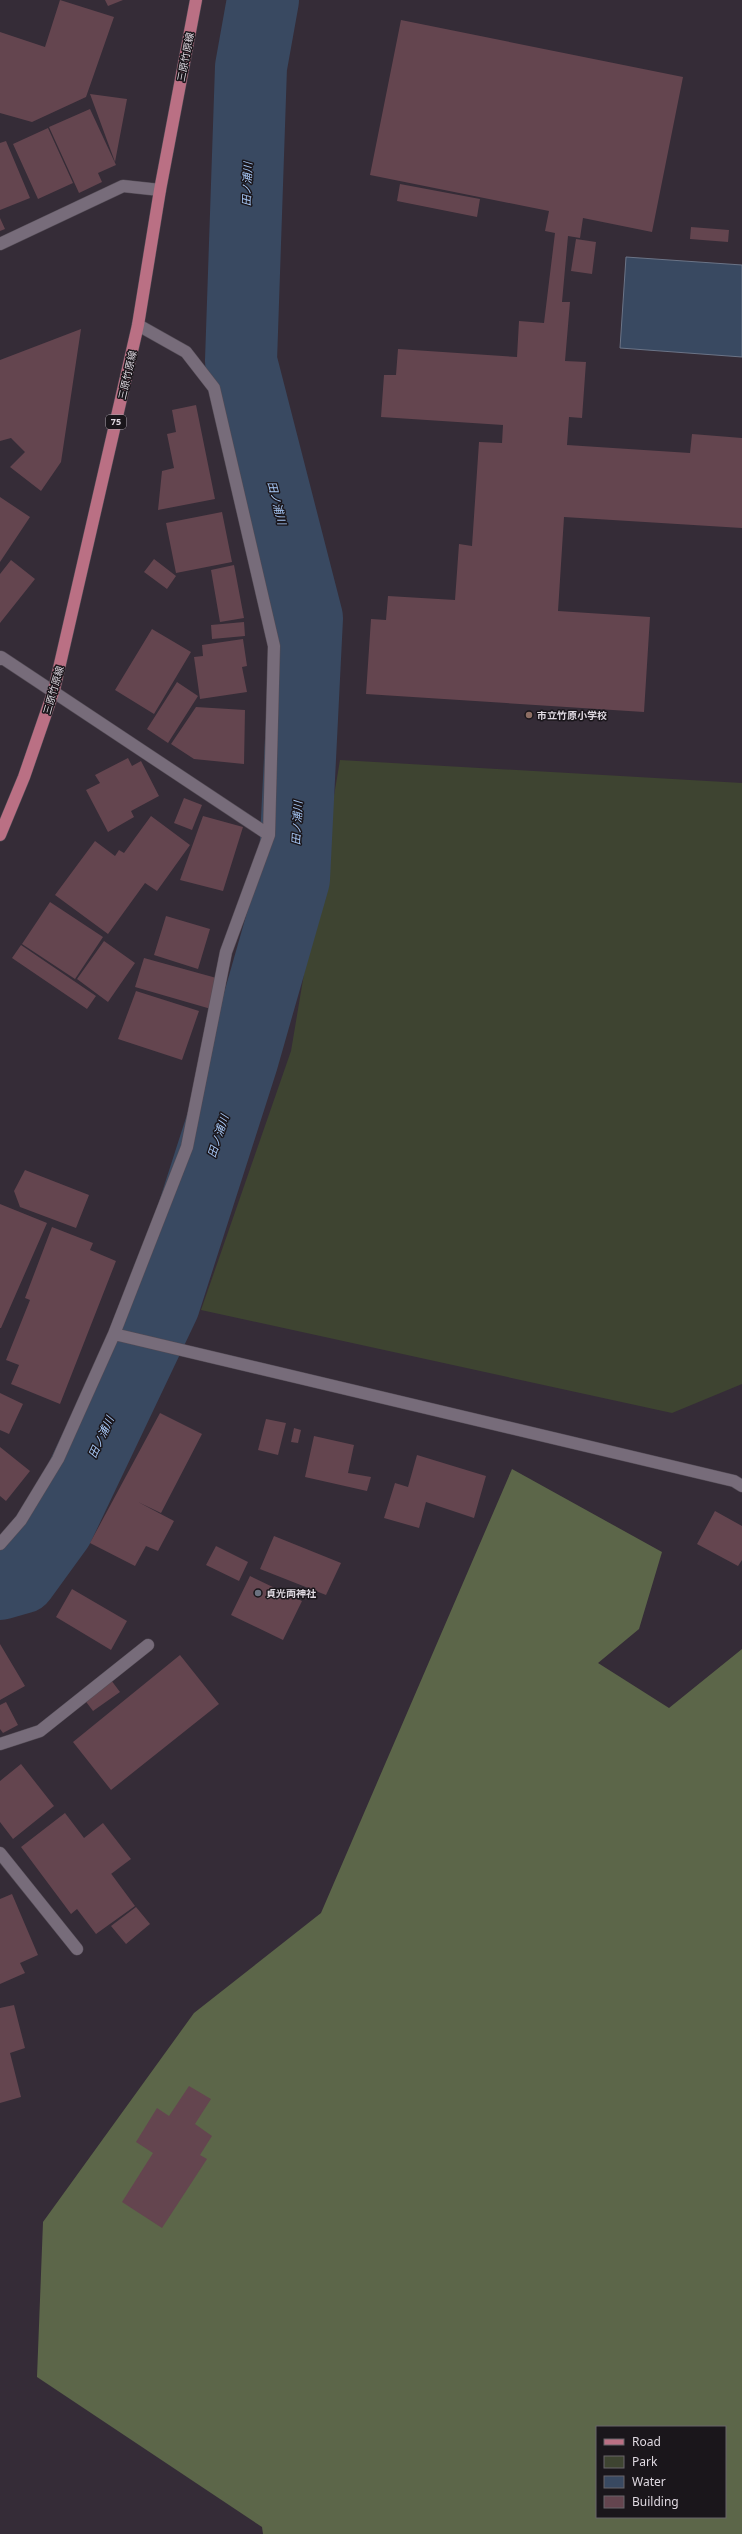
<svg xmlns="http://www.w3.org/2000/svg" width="742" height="2534" font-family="'Noto Sans','Noto Sans JP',sans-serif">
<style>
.green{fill:#3e4431}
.forest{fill:#5c6649;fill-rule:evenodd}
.water{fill:#394961;stroke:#6b7487}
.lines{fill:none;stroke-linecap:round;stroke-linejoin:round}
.river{stroke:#394961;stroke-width:72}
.building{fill:#64454f}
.minor-casing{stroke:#534b55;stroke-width:13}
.major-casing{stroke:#534b55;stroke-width:13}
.minor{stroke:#776c7a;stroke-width:12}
.major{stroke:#ba7084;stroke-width:12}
.education-dot{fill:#8d6e63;stroke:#1a161b;stroke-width:1.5}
.worship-dot{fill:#6b7280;stroke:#1a161b;stroke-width:1.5}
.labels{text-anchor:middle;stroke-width:3;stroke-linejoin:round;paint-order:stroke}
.shield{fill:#1a161b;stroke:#a49ea6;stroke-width:1}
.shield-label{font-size:9px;font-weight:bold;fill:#dfd9e1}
.street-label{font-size:10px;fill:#dfd9e1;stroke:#1a161b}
.poi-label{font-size:10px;font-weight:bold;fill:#dfd9e1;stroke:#1a161b;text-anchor:start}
.water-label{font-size:11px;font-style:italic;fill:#a9caf9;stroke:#1a161b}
</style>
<rect width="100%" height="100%" fill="#352c37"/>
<path class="green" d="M340,760L742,783V1384L672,1413L201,1310L291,1051Z"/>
<path class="forest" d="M512,1469L662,1552L639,1629L598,1663L669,1708L742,1649V2534H263L262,2527L37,2377L43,2222L194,2013L321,1913ZM597,2427H725V2517H597Z"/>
<path class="water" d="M626,257L742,265V357L620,348Z"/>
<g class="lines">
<path class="river" d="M0,1584L21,1578L58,1527L164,1304L242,1061L294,879L307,618L241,361L251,67L263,0"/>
</g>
<path class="building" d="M60,0L114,17L86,97L32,122L0,113V32L45,47Z
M105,0H123L108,6Z
M401,20L683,77L652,232L583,218L580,238L568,236L562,302H570L565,361L586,362L582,418L569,417L567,445L690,453L692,434L742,438V528L564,517L558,611L650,617L644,712L366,694L371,619L386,620L388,596L455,600L459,544L472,546L479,442L502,443L503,425L381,417L384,375H396L398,349L517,357L519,321L544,323L555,233L545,231L549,211L370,175Z
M90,94L127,99L115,162Z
M90,109L116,165L98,173L102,182L79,193L49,127Z
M48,128L73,183L38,199L13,144Z
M6,141L30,198L0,210V143Z
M400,184L480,199L477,217L397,201Z
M0,218L5,229L0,231Z
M691,227L729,230L728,242L690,239Z
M576,239L596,242L592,274L571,271Z
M81,329L61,462L41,491L10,467L25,452L11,438L0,441V360Z
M196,405L215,499L158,510L162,471L174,468L167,434L176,432L172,410Z
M0,497L30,517L0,562Z
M222,512L232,562L176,573L166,523Z
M154,559L176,576L167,589L144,572Z
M11,560L35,579L0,623V574Z
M234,565L244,618L220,622L211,570Z
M244,622L245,636L212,639L211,625Z
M152,629L191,652L154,714L115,690Z
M243,639L247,666L242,667L247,692L200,699L194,657L203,656L202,645Z
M177,682L198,696L168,743L147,729Z
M196,707L245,710L244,764L194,759L171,744Z
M128,758L132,766L141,761L159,796L131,811L134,817L108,832L86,790L100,783L95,775Z
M184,798L202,805L192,830L174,823Z
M151,816L190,845L157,891L145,883L108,934L55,895L95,841L115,856L119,850L124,853Z
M203,816L243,827L223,891L180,880Z
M50,902L103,937L75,979L22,944Z
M166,916L210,929L198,969L154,955Z
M104,941L135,963L108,1002L77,979Z
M21,945L96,996L87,1009L12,958Z
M144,958L220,979L211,1009L135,987Z
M136,991L199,1011L182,1060L118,1039Z
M25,1170L89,1195L76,1228L20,1207L14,1191Z
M0,1204L47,1223L1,1328H0Z
M52,1227L93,1243L90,1250L116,1261L60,1404L11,1384L19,1365L6,1360L30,1300L25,1298Z
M0,1393L23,1404L9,1434L0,1430Z
M160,1413L202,1434L161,1513L138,1502L174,1521L158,1551L146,1546L135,1566L90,1543Z
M266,1419L286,1423L278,1455L258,1450Z
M294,1428L301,1430L298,1443L291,1442Z
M314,1436L354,1445L348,1473L371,1477L367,1491L305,1477Z
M0,1447L30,1471L6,1501L0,1496Z
M417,1455L486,1476L474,1518L426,1502L419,1528L384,1518L395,1483L408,1487Z
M715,1511L742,1526V1560L738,1566L697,1544Z
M274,1536L341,1563L326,1595L260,1569Z
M216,1546L248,1562L239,1581L206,1565Z
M250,1576L302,1601L283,1640L231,1615Z
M72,1589L127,1621L111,1650L56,1617Z
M0,1644L25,1686L0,1700Z
M180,1655L219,1704L111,1790L73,1742Z
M111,1680L120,1692L93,1711L84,1699Z
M6,1702L18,1725L3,1733L0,1729V1705Z
M21,1764L54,1806L13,1839L0,1822V1781Z
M65,1813L84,1838L103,1823L131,1859L111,1874L101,1860L135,1906L96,1934L77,1909L71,1914L21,1847Z
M12,1894L38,1955L20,1963L25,1973L0,1984V1899Z
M136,1907L150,1924L126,1944L111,1926Z
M14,2005L25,2048L10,2053L21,2097L0,2103V2008Z
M189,2086L211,2099L195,2124L212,2136L200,2155L207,2159L162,2228L122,2202L153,2153L136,2142L157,2108L169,2116Z"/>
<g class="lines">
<defs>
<path id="minor" d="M0,244L123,186L160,190
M0,659L1,657L269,835
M114,1334L734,1481L742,1486
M0,1544L21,1520L58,1459L114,1334L187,1147L226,952L269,835L274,646L214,388L186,352L138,325
M0,1744L40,1731L148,1645
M0,1853L77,1949"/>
<path id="major" d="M0,835L24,777L54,690L138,325L160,190L196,0"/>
</defs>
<use href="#minor" class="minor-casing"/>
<use href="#major" class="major-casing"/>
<use href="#minor" class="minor"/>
<use href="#major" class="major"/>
</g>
<circle class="education-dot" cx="529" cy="715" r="4"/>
<circle class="worship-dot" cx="258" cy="1593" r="4"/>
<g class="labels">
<rect class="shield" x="106" y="415" width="20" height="14" rx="3"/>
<g class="shield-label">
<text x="116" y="425">75</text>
</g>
<g class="street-label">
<text transform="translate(185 57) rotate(-79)" y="4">三原竹原線</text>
<text transform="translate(127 375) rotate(-77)" y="4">三原竹原線</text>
<text transform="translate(53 690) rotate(-74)" y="4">三原竹原線</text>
</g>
<g class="poi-label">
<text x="537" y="719">市立竹原小学校</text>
<text x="266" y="1597">貞光両神社</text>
</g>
<g class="water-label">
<text transform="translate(247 184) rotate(-88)" y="4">田ノ浦川</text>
<text transform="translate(277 503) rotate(76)" y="4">田ノ浦川</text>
<text transform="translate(297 823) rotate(-87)" y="4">田ノ浦川</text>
<text transform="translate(218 1136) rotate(-72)" y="4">田ノ浦川</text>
<text transform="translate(101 1437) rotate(-65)" y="4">田ノ浦川</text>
</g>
</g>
<rect x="596" y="2426" width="130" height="92" fill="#1a161b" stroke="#69646a"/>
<rect x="604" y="2439" width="20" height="6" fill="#ba7084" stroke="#69646a"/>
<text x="632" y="2446" font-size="12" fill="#dfd9e1">Road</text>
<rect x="604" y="2456" width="20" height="12" fill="#3e4431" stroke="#69646a"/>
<text x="632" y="2466" font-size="12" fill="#dfd9e1">Park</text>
<rect x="604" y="2476" width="20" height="12" fill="#394961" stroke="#69646a"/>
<text x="632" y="2486" font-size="12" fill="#dfd9e1">Water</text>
<rect x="604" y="2496" width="20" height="12" fill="#64454f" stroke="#69646a"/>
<text x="632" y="2506" font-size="12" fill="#dfd9e1">Building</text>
</svg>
